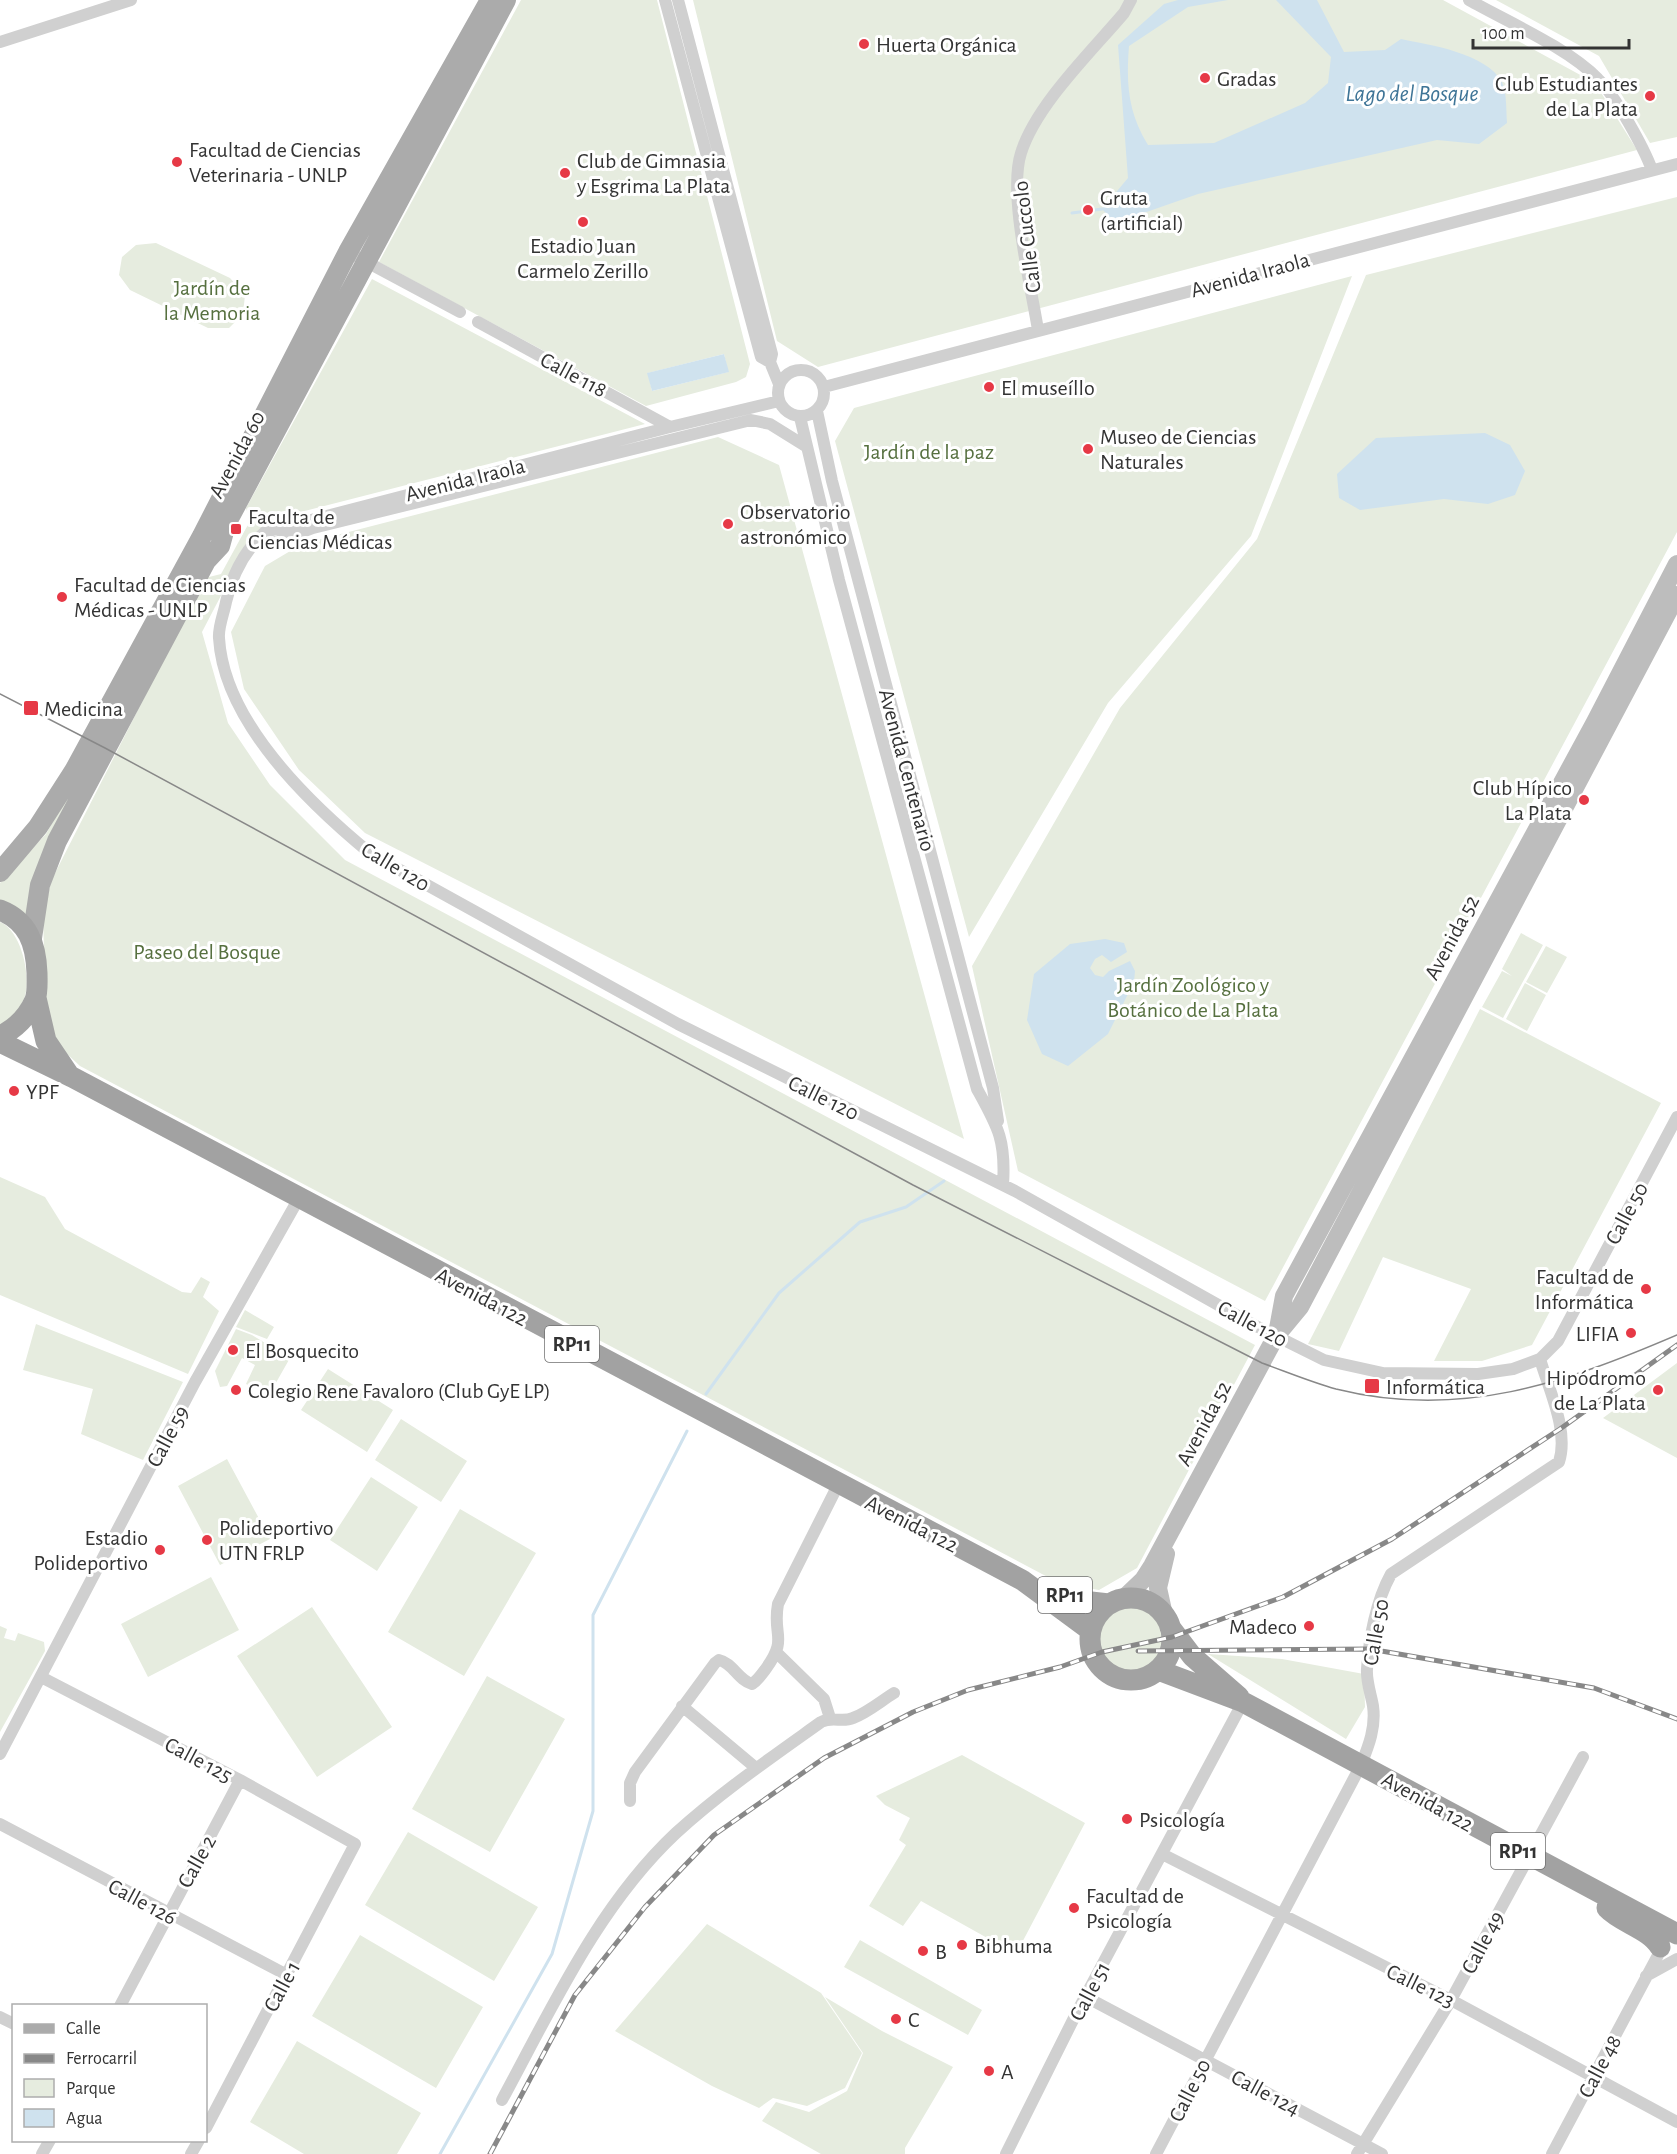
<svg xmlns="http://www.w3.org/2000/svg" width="1677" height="2154" font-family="'Alegreya Sans',sans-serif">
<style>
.green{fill:#e6ecdf;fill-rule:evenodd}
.water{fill:#cfe2ee}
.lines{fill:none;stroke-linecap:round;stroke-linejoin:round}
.stream{stroke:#cfe2ee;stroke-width:3}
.minor{stroke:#d0d0d0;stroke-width:12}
.secondary{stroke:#bdbdbd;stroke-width:18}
.primary{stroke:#ababab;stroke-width:20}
.trunk{stroke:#a2a2a2;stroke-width:21}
.tram{stroke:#888;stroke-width:1.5}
.rail-casing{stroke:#888;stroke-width:5}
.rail{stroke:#fff;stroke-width:3;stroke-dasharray:9;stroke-linecap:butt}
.poi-dot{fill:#e63946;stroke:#fff;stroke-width:2}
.labels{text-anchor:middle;stroke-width:6;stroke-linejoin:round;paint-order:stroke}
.shield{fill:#fff;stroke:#707070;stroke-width:1.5}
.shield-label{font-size:21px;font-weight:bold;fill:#333}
.poi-label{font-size:22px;fill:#333;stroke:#fff;text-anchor:start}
.street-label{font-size:22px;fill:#333;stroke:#fff}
.park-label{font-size:22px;fill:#56703f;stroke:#fff}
.water-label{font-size:24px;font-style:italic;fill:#3f7597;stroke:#fff}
</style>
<rect width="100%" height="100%" fill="#fff"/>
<path class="green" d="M521,0H657L750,364L746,377L736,382L646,406L379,262ZM724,354L728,372L652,391L648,373Z
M693,0H1443L1595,83L1637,150L818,367L777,341Z
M1496,0H1677V137L1650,143L1599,56Z
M1677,197V532L1265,1301L1018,1171L972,966L1120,708L1257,539L1366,275Z
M156,243L230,278L245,295L243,314L229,328H208L130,290L119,275L122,257L136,245Z
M1352,276L1251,536L1108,703L969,937L835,441L854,408Z
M372,279L645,424L289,515L250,540L202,632L228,723L270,785L345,860L1255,1345L1137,1568L1099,1590L1059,1583L80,1066L50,1038L46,1010L43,917L51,881L205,578L221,574L250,521L246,508Z
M718,437L779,465L964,1139L365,833L299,770L244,689L231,632L265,566L302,544Z
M91,752L28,918L0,901V883L46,834Z
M0,922C22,931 32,979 24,999C19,1011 10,1019 0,1028Z
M1521,933L1543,945L1503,1018L1482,1007L1502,971L1512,976L1502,969Z
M1546,946L1567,957L1547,993L1526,982Z
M1525,983L1546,995L1527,1031L1506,1019Z
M1480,1009L1661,1103L1532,1345L1482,1361H1434L1471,1289L1383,1257L1339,1351L1308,1344Z
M0,1177L45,1197L65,1229L182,1292L191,1293L201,1277L210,1282L203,1297L219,1311L188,1374L0,1295Z
M245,1310L274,1327L267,1339L236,1327Z
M36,1324L183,1382L143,1460L81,1434L93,1389L23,1370Z
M236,1329L252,1335L290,1358L269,1395L246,1384L255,1365L242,1358L227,1386L220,1387L215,1371Z
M1677,1363V1458L1603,1418Z
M328,1369L393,1410L367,1452L301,1410Z
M401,1419L467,1461L441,1502L375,1460Z
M227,1459L270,1539L220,1565L178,1486Z
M371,1477L418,1507L377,1571L330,1540Z
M460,1509L536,1553L464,1676L388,1632Z
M211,1577L239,1630L148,1677L121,1624Z
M1095 1637a35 35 0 1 1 70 0a35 35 0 1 1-70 0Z
M312,1607L392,1727L317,1777L237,1656Z
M0,1626L7,1629L4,1638L15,1641L18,1633L44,1642L45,1651L0,1732Z
M1208,1654L1282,1659L1364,1674L1365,1707L1346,1739Z
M487,1676L565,1719L490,1852L412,1809Z
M962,1755L1085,1823L1016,1954L921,1901L903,1926L869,1906L906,1845L899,1840L910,1818L885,1805L876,1796Z
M408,1832L538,1907L494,1981L365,1905Z
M707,1924L821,1993L862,2053L845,2088L807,2106L773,2098L759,2108L712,2086L615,2031Z
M360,1935L483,2007L436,2088L312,2016Z
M860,1940L982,2010L968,2035L844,1967Z
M825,1997L882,2031L953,2067L905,2148V2154H821L762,2121L776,2102L809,2112L847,2091L863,2053Z
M297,2041L421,2113L397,2154H304L250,2122Z"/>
<path class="water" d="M1178,0H1228L1188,7L1129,46C1126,84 1128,112 1148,145L1214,143L1305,103L1328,83L1331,57L1276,0H1317L1344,52L1385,50L1401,39C1430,45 1486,53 1502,82C1507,92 1506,112 1507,123L1479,144L1437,140L1198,194L1115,223L1102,209L1128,178L1118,45L1164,4Z
M724,354L729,372L652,391L647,373Z
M1485,433L1510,445L1525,471L1515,495L1488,504L1444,499L1360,510L1339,498L1337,474L1376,438Z
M1105,939L1124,943L1127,952L1111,962L1102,955L1095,959L1090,968L1095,975L1103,977L1109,971L1130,961L1135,971L1134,982L1108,1034L1068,1066L1042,1054L1027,1020L1034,974L1070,944Z"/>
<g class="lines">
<path class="stream" d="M1072,213L1102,209
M706,1394L779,1293L860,1222L906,1207L944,1181
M440,2154L552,1954L593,1811V1615L687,1431"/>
<path class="minor" d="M665,0L761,357L770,362
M678,0L772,354L770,362L779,384
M1469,0C1508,22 1568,48 1598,79C1615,95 1644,148 1652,170
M0,42L131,0
M348,252L460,312
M478,322L670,427
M1038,330C1031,286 1008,193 1021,153C1036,105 1091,52 1124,13L1131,0
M778 393a23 23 0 1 1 46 0a23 23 0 1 1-46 0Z
M824,387L1677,164
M779,401L670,427L265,532C244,551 232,575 226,602C224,613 218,627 219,638C224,723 310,804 371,854L678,1024L1015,1191L1254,1325L1324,1360L1383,1373L1478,1374L1513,1369L1540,1359L1558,1341L1677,1117
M817,411L832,481L993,1088L998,1121
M800,417L839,580L977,1089C998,1127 1006,1140 1003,1185
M252,544L273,543L313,528L751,420L770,424L807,447
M777,1653L824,1699L830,1718
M41,1677L240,1780L355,1844L206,2128
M682,1706L756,1768
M0,1754L195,1382L299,1198
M630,1801V1783L635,1772L715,1663L719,1660C733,1663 738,1680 752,1684C758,1680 761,1675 765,1670C789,1637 772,1637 778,1604L838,1485
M0,1824L287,1975
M1162,1854L1451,2000L1677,2122
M1646,1976L1677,1959
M1086,1997L1382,2154
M120,2006L240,1780
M0,2017L14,2024
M502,2100C552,2008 598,1906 676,1833C721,1792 772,1757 821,1722C833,1716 842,1723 853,1718C867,1713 881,1701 894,1693
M42,2154L50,2140
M191,2154L199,2140
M1006,2154L1078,2010L1243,1702
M1156,2154L1361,1765C1369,1745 1376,1727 1373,1706C1371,1694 1366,1681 1367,1669C1369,1639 1376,1601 1391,1574L1559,1462C1569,1431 1549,1390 1540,1359
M1357,2154L1451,2000L1583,1757
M1552,2154L1664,1944"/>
<path class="secondary" d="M1277,1334L1284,1296L1595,722L1677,564
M1123,1599L1143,1580L1152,1566L1276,1336L1300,1307L1677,595
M1164,1615L1158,1588L1166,1554"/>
<path class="primary" d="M0,872L38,827L74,771L202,536L348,252L490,0
M32,938L40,885L57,841L206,561L220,546L226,524L506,0"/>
<path class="trunk" d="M0,910C28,921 36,944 37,973C37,981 38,992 35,1000C28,1016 15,1029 0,1036
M36,998L46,1041L69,1075
M0,1042L72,1077L1022,1580L1090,1630
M1049,1590L1082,1601L1109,1604
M1090 1639a41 41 0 1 1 82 0a41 41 0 1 1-82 0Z
M1170,1627L1192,1656L1239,1697
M1158,1670L1243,1702L1677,1934
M1607,1908C1621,1923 1650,1929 1660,1947"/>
<path class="tram" d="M0,694L105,748L913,1185L1262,1363C1287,1372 1311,1382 1336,1389C1460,1420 1565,1383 1677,1335"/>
<defs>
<path id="rail" d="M1138,1651L1370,1649L1594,1688L1677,1719
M490,2154L575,1995L645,1907L714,1835L824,1758L913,1712L968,1690L1060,1667L1102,1652L1172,1637L1283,1597L1392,1539L1560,1429L1677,1345"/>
</defs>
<use href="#rail" class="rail-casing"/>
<use href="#rail" class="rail"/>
</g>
<g class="poi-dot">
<circle cx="864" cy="44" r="6"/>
<circle cx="1205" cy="78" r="6"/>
<circle cx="1650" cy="96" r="6"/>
<circle cx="177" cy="162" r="6"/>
<circle cx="565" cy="173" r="6"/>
<circle cx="1088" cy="210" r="6"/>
<circle cx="583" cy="222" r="6"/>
<circle cx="989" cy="387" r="6"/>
<circle cx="1088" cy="449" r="6"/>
<circle cx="728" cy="524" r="6"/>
<rect x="230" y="523" width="12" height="12" rx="3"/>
<circle cx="62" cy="597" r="6"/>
<rect x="23" y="700" width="16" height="16" rx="3"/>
<circle cx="1584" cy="800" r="6"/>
<circle cx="14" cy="1091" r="6"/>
<circle cx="1646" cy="1289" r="6"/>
<circle cx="1631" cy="1333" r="6"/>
<circle cx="233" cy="1350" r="6"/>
<rect x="1364" y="1378" width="16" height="16" rx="3"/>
<circle cx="236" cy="1390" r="6"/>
<circle cx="1658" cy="1390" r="6"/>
<circle cx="207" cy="1540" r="6"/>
<circle cx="160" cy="1550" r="6"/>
<circle cx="1309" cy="1626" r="6"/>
<circle cx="1127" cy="1819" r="6"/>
<circle cx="1074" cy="1908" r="6"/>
<circle cx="962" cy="1945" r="6"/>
<circle cx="923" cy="1951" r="6"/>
<circle cx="896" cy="2019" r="6"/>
<circle cx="989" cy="2071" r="6"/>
</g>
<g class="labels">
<g class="shield">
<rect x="545" y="1326" width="54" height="36" rx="4.5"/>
<rect x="1038" y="1577" width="54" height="36" rx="4.5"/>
<rect x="1491" y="1833" width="54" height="36" rx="4.5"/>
</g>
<g class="shield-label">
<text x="572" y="1351">RP11</text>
<text x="1065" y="1602">RP11</text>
<text x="1518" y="1858">RP11</text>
</g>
<g class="poi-label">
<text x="876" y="52">Huerta Orgánica</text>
<text x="1217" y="86">Gradas</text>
<text x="1638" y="91" text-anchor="end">Club Estudiantes<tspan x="1638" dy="25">de La Plata</tspan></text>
<text x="189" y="157">Facultad de Ciencias<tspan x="189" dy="25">Veterinaria - UNLP</tspan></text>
<text x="577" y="168">Club de Gimnasia<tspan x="577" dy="25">y Esgrima La Plata</tspan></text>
<text x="1100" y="205">Gruta<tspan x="1100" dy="25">(artificial)</tspan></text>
<text x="583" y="253" text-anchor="middle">Estadio Juan<tspan x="583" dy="25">Carmelo Zerillo</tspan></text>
<text x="1001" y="395">El museíllo</text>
<text x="1100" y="444">Museo de Ciencias<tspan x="1100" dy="25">Naturales</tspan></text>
<text x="740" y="519">Observatorio<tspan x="740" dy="25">astronómico</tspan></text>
<text x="248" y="524">Faculta de<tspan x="248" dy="25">Ciencias Médicas</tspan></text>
<text x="74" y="592">Facultad de Ciencias<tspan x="74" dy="25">Médicas - UNLP</tspan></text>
<text x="44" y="716">Medicina</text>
<text x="1572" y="795" text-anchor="end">Club Hípico<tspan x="1572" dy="25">La Plata</tspan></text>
<text x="26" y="1099">YPF</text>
<text x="1634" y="1284" text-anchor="end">Facultad de<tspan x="1634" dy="25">Informática</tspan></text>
<text x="1619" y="1341" text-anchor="end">LIFIA</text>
<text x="245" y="1358">El Bosquecito</text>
<text x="1646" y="1385" text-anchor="end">Hipódromo<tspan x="1646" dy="25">de La Plata</tspan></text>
<text x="1386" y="1394">Informática</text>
<text x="248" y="1398">Colegio Rene Favaloro (Club GyE LP)</text>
<text x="219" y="1535">Polideportivo<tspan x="219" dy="25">UTN FRLP</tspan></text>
<text x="148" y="1545" text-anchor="end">Estadio<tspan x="148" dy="25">Polideportivo</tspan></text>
<text x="1297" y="1634" text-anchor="end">Madeco</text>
<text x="1139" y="1827">Psicología</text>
<text x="1086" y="1903">Facultad de<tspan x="1086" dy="25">Psicología</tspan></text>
<text x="974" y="1953">Bibhuma</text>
<text x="935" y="1959">B</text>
<text x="908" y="2027">C</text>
<text x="1001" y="2079">A</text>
</g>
<g class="street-label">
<text transform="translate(1026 237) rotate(-97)" y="8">Calle Cuccolo</text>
<text transform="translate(1250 274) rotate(-15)" y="8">Avenida Iraola</text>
<text transform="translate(574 374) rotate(28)" y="8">Calle 118</text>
<text transform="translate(236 454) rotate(-62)" y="8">Avenida 60</text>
<text transform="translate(465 479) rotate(-14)" y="8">Avenida Iraola</text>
<text transform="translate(908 770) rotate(75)" y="8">Avenida Centenario</text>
<text transform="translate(396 866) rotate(31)" y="8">Calle 120</text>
<text transform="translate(1451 937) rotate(-62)" y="8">Avenida 52</text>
<text transform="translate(824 1097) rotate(26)" y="8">Calle 120</text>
<text transform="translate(1626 1213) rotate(-62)" y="8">Calle 50</text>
<text transform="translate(482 1296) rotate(28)" y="8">Avenida 122</text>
<text transform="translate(1253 1323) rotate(28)" y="8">Calle 120</text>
<text transform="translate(1203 1423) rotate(-62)" y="8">Avenida 52</text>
<text transform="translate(167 1436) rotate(-62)" y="8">Calle 59</text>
<text transform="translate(912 1523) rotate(27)" y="8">Avenida 122</text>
<text transform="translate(1375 1632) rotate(-80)" y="8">Calle 50</text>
<text transform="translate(199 1759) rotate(28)" y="8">Calle 125</text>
<text transform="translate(1428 1801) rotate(29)" y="8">Avenida 122</text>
<text transform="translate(196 1861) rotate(-61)" y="8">Calle 2</text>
<text transform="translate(143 1901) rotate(28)" y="8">Calle 126</text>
<text transform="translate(1482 1942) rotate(-62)" y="8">Calle 49</text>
<text transform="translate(1421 1985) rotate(26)" y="8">Calle 123</text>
<text transform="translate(281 1986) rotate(-62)" y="8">Calle 1</text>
<text transform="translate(1089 1991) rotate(-62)" y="8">Calle 51</text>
<text transform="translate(1599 2066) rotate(-62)" y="8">Calle 48</text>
<text transform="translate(1189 2090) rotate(-63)" y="8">Calle 50</text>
<text transform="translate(1266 2092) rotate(28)" y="8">Calle 124</text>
</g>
<g class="park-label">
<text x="212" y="295">Jardín de<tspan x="212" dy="25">la Memoria</tspan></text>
<text x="929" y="459">Jardín de la paz</text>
<text x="207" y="959">Paseo del Bosque</text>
<text x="1193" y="992">Jardín Zoológico y<tspan x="1193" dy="25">Botánico de La Plata</tspan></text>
</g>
<g class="water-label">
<text x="1412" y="101">Lago del Bosque</text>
</g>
</g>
<rect x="12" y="2004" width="195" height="138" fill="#ffffff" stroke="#adadad" stroke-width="1.5"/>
<rect x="24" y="2024" width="30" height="9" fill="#ababab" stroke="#adadad" stroke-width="1.5"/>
<text x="66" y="2034" font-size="18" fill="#333333">Calle</text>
<rect x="24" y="2054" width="30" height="9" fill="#888888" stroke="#adadad" stroke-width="1.5"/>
<text x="66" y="2064" font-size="18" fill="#333333">Ferrocarril</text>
<rect x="24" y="2079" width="30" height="18" fill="#e6ecdf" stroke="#adadad" stroke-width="1.5"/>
<text x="66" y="2094" font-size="18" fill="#333333">Parque</text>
<rect x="24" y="2109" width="30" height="18" fill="#cfe2ee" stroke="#adadad" stroke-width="1.5"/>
<text x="66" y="2124" font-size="18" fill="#333333">Agua</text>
<path d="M1473 39v9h156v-9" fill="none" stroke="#333333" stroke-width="3"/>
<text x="1482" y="39" font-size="18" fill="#333333" stroke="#ffffff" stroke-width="4.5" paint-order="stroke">100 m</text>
</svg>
